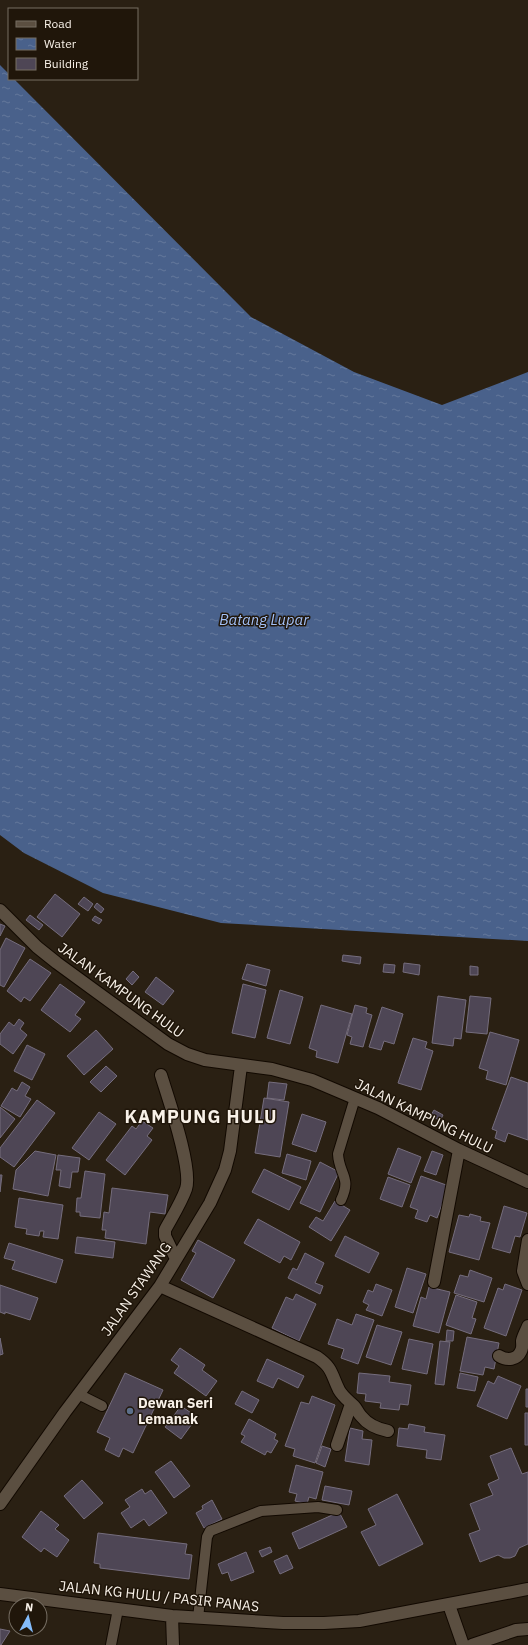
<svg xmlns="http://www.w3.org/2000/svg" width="528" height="1645" font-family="'IBM Plex Sans',sans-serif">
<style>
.water{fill:url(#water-ripples)}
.building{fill:#4e4655;stroke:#756d7d}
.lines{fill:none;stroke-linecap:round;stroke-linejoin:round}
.service-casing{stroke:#120901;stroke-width:12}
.minor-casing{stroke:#120901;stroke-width:14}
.secondary-casing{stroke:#120901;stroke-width:14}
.service{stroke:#5b4f41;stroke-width:10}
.minor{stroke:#5b4f41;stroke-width:12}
.secondary{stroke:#5b4f41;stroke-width:12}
.service-dot{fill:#5c6f8a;stroke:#20160a;stroke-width:1.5}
.labels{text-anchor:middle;stroke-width:3;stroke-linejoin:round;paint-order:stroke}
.street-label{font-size:14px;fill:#f8f1e8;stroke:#20160a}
.poi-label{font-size:14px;font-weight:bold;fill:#f8f1e8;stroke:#20160a;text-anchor:start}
.water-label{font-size:15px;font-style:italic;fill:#a2c0f6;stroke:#20160a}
.district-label{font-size:18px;font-weight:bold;letter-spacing:1px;fill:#f8f1e8;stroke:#20160a}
</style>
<defs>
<pattern id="water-ripples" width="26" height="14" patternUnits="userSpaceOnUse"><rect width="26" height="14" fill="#49618b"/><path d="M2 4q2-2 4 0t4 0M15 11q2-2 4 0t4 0" fill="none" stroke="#64789b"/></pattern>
</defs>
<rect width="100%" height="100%" fill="#2a2013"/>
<path class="water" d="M0,65L9,74V79H14L251,317L354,372L442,405L528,372V941L221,923L103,893L24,853L0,835Z"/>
<path class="building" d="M55,894L80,914L62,937L37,917Z
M84,897L93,904L88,911L78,904Z
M97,903L104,909L101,913L94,907Z
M30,915L43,925L39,930L26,920Z
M95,916L102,920L99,924L92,920Z
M0,924L5,926L0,936Z
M6,938L25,948L4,987L0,985V950Z
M343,955L361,957L360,964L342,961Z
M30,959L51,973L30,1001L24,997L21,1002L7,991Z
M404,963L420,965L419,975L403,972Z
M247,964L270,970L266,986L242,979Z
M384,964L395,965L394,973L383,972Z
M470,966L478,967V975H470Z
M133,971L139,977L132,985L126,979Z
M156,977L174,991L163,1005L145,992Z
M60,984L85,1002L75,1015L81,1019L70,1032L41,1010Z
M243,984L266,990L255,1038L232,1033Z
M280,990L303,997L290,1044L267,1038Z
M438,996L466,1000L461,1039L454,1038L453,1046L432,1043Z
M470,996L491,998L487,1034L466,1032Z
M321,1005L352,1014L338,1063L316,1057L317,1051L309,1048Z
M355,1005L367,1008L366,1013L372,1015L363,1047L350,1044L352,1037L347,1035Z
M382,1007L403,1014L394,1044L384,1041L381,1050L369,1047Z
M19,1019L24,1023L20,1029L27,1035L13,1054L0,1044V1034L9,1022L14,1026Z
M96,1030L113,1049L84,1075L67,1056Z
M490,1032L519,1040L506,1085L486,1079L488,1071L479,1068Z
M413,1038L427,1042L425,1048L433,1051L421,1090L398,1083Z
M27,1045L45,1054L32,1080L14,1071Z
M106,1066L117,1076L101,1092L90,1082Z
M511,1077L528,1083V1140L508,1133L505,1142L495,1138L497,1131L492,1129Z
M22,1082L30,1087L25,1096L31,1099L20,1117L1,1106L12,1088L17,1091Z
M269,1082L287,1084L284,1100L267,1098Z
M264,1098L289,1102L280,1157L255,1153Z
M37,1100L55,1113L14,1167L0,1157V1148Z
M0,1107L15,1119L0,1138Z
M434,1110L443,1115L440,1121L431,1115Z
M99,1112L116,1124L89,1160L72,1148Z
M302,1114L326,1122L316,1152L292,1144Z
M142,1121L153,1128L147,1136L152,1140L125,1175L106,1160L132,1126L136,1129Z
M398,1148L421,1157L411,1183L388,1174Z
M35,1151L56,1155L48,1196L13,1189L16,1170Z
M432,1151L443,1155L436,1175L424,1171Z
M287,1154L311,1161L306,1180L282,1173Z
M58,1155L80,1158L78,1172H72L70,1188L59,1186L61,1170H56Z
M320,1162L339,1172L320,1212L300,1203Z
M264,1169L301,1187L289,1210L252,1192Z
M85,1171L105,1174L100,1218L80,1216V1212H76L77,1198H81Z
M0,1175H2L0,1192Z
M421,1176L449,1186L437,1218L430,1215L427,1222L415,1218L418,1210L410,1207Z
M388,1177L410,1185L402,1207L380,1199Z
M112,1188L168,1195L165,1214L150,1212L146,1244L105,1238L106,1230H102L104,1212L109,1213Z
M19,1198L63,1205L58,1239L43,1237L44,1231H40L39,1236L26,1234L27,1229L15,1227Z
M335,1201L350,1210L331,1241L309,1227L316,1217L323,1221Z
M504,1206L527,1213L520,1237L515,1236L510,1253L492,1248Z
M470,1214L481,1217L480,1221L490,1223L479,1260L449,1252L459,1215L469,1217Z
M258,1219L300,1242L291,1260L284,1256L280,1263L244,1243Z
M345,1236L379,1253L369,1273L335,1256Z
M77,1237L115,1242L113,1258L75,1253Z
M198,1240L235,1260L213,1298L181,1280L196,1253L192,1251Z
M9,1243L63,1260L56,1283L12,1269L15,1261L4,1258Z
M305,1253L324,1263L315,1283L323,1286L320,1294L288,1278L293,1268L297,1270Z
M407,1268L426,1274L413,1313L395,1307Z
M470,1270L492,1278L484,1302L454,1293L460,1275L468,1277Z
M376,1284L392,1290L382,1316L366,1310L369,1305L363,1302L368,1290L373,1292Z
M505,1284L522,1290L506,1336L484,1328L498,1288L503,1290Z
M0,1285L38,1298L30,1320L5,1312V1314L0,1312Z
M429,1287L450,1292L439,1333L413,1326L421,1297L426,1299Z
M296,1294L316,1304L299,1341L272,1328L286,1297L293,1300Z
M456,1295L477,1302L472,1318L476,1319L471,1334L446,1325Z
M356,1314L374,1320L358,1364L341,1358L344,1349L328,1344L337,1319L352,1325Z
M377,1325L402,1332L391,1365L366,1357Z
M447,1330L454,1331L453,1341H446Z
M467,1337L499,1343L494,1369L485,1367L483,1375L460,1371Z
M0,1338L3,1354L0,1355Z
M409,1339L433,1344L427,1374L402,1369Z
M440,1341L450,1342L444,1385L435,1384Z
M180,1348L205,1365L202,1370L217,1381L206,1396L174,1373L179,1366L171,1360Z
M267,1359L304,1376L298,1388L278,1378L273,1388L257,1381Z
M125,1373L163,1390L133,1453L123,1448L119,1457L105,1450L110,1438L97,1432Z
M359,1373L390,1376L389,1382L411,1385L408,1405L400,1404L399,1410L380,1408L381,1403L365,1401L366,1394L357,1393Z
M460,1373L478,1377L475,1391L457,1388Z
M498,1376L521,1386L507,1419L477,1406L488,1381L494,1384Z
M526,1389H528V1407H526Z
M242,1391L259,1400L252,1413L235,1404Z
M312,1396L335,1405L315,1463L293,1456L295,1449L285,1446L301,1402L309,1404Z
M181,1406L197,1417L181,1439L165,1427Z
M525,1413H528V1445H525Z
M249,1419L276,1434L274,1439L278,1441L271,1453L267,1451L265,1455L241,1442L245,1436L241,1434Z
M409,1424L425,1427L424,1432L445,1435L441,1460L426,1458L427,1450L397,1446L399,1428L408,1429Z
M350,1428L363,1431L362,1439L372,1440L369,1465L345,1461Z
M322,1446L331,1449L325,1467L316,1463Z
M511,1448L522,1474L528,1472V1544L519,1548L515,1556L510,1558H504L498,1555L480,1562L469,1534L480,1530L470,1504L493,1495L488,1484L499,1479L490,1456Z
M171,1461L190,1486L174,1498L155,1472Z
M296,1465L323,1472L316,1499L309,1497L307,1504L295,1501L297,1494L289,1492Z
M82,1480L103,1503L84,1519L64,1496Z
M325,1486L352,1491L349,1505L322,1500Z
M142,1489L145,1494L151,1490L167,1513L149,1526L144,1519L131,1528L121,1513L130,1507L125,1500Z
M397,1494L423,1544L379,1566L361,1532L376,1525L368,1509Z
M212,1500L222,1519L204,1528L196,1513L203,1509L202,1506Z
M41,1511L59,1525L55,1529L69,1540L57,1557L44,1548L41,1552L22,1537Z
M339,1512L347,1527L299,1549L292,1533Z
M98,1533L187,1544L185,1554L192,1555L189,1579L100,1568V1564L94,1563Z
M270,1547L272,1552L262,1557L259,1551Z
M246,1552L254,1572L231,1581L228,1572L222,1574L218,1564Z
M287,1555L293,1568L280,1574L274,1561Z
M0,1629L10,1631L1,1645H0Z"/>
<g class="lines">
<defs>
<path id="service" d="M341,1200C352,1177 339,1175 338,1154L355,1098
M78,1394L102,1406
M198,1618L207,1537L210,1531L261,1511L318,1507L337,1510
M111,1645L118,1609"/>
<path id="minor" d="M0,910L37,947L57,963L168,1044L187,1054L205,1060L272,1069L312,1080L378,1108L459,1150L528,1182
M161,1075C168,1098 193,1169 186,1189C181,1203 172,1217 165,1230V1236L176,1259
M528,1240L523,1271L528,1284
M434,1282L459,1150
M160,1286L317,1357C333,1368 331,1374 339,1390C343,1397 349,1401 354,1406C357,1409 358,1413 361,1416C368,1425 378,1429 388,1431
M499,1356C507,1361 517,1360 521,1351C523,1347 522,1345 522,1341C523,1336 526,1331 528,1326
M337,1445L351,1404
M0,1504L65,1412L160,1286L210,1203L225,1170L230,1151L241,1066
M449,1605L463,1645
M472,1645L516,1630L528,1629"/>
<path id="secondary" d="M0,1594L172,1616L283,1623H324L359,1621L528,1589
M172,1616L173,1645"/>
</defs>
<use href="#service" class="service-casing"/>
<use href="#minor" class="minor-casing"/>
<use href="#secondary" class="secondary-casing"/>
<use href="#service" class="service"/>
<use href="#minor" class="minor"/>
<use href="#secondary" class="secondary"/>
</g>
<circle class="service-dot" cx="130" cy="1411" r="4"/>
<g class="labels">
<g class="street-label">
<text transform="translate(121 990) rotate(36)" y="5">JALAN KAMPUNG HULU</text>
<text transform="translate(424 1116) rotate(26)" y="5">JALAN KAMPUNG HULU</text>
<text transform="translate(136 1289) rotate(-55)" y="5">JALAN STAWANG</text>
<text transform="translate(159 1596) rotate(6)" y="5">JALAN KG HULU / PASIR PANAS</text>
</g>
<g class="poi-label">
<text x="138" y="1408">Dewan Seri<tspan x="138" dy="16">Lemanak</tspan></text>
</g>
<g class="water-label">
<text x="264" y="625">Batang Lupar</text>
</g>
<g class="district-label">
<text x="201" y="1123">KAMPUNG HULU</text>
</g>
</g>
<rect x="8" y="8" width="130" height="72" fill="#20160a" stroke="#766e63"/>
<rect x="16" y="21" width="20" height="6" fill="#5b4f41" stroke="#766e63"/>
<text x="44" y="28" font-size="12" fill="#f8f1e8">Road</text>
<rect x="16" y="38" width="20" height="12" fill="url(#water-ripples)" stroke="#766e63"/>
<text x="44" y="48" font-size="12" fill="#f8f1e8">Water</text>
<rect x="16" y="58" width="20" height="12" fill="#4e4655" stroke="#766e63"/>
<text x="44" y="68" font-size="12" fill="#f8f1e8">Building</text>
<g transform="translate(28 1617) rotate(7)"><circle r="19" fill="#20160a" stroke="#766e63"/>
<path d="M0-3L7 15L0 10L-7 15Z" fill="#83bcfb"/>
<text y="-6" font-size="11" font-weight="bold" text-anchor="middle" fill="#f8f1e8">N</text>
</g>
</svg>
